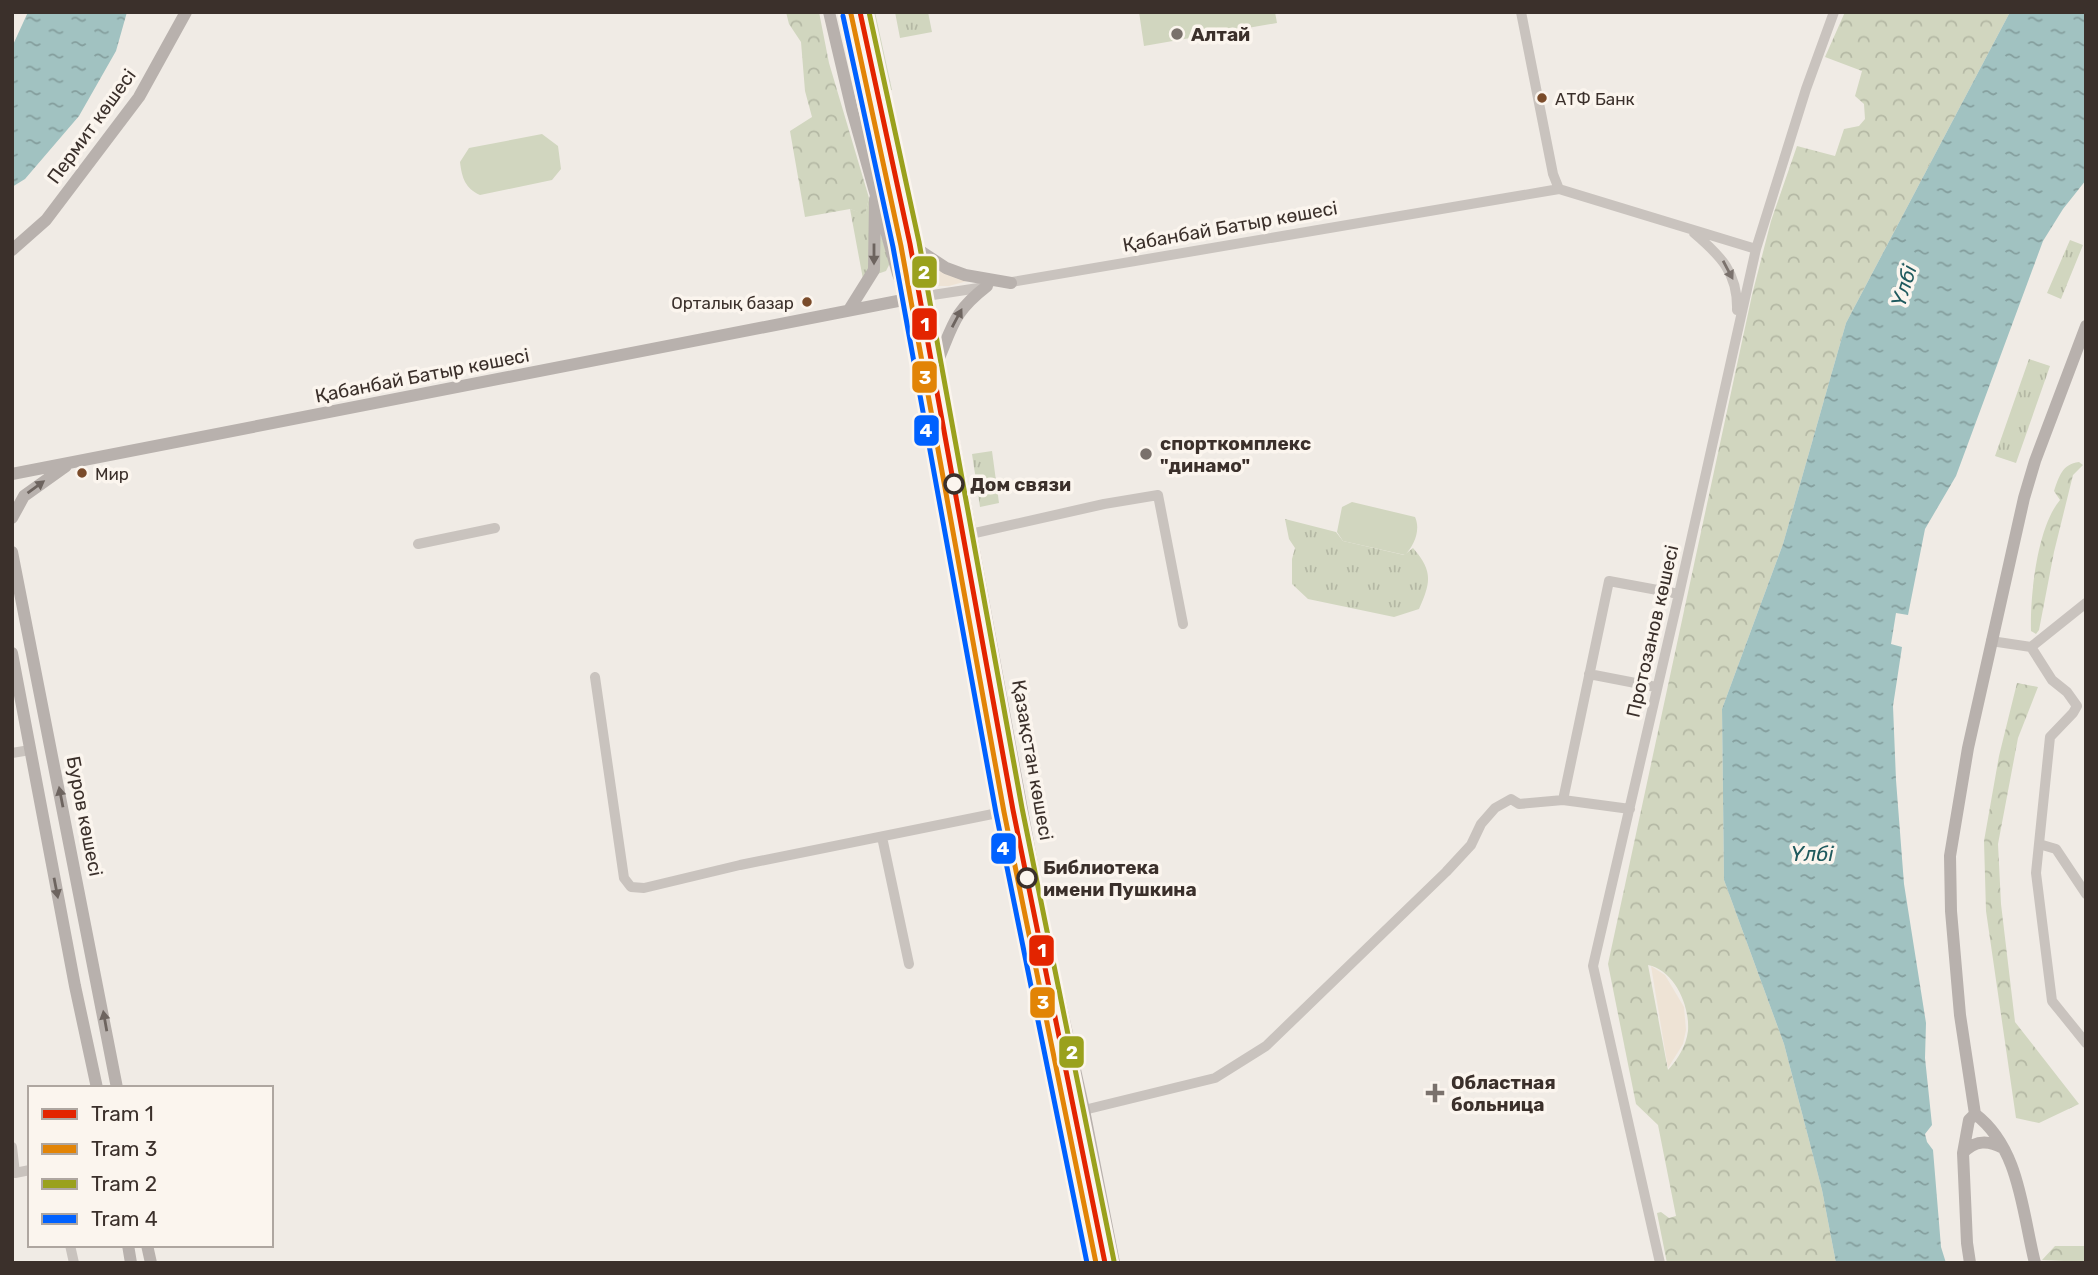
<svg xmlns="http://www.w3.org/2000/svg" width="2098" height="1275" font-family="Rubik,sans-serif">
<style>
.grass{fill:url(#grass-tufts)}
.forest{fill:url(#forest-crowns);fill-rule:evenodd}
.garden{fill:#d1d6bf}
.plaza{fill:#eee3d5}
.water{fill:url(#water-ripples)}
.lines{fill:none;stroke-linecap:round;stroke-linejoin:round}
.minor{stroke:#c9c3be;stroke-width:10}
.major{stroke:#b8b1ad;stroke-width:12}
.tram-1-casing{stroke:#fbf5ee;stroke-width:10}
.tram-2-casing{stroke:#fbf5ee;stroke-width:10}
.tram-3-casing{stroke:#fbf5ee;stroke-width:10}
.tram-4-casing{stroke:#fbf5ee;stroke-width:10}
.tram-1{stroke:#e32400;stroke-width:5}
.tram-2{stroke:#e28406;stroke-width:5}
.tram-3{stroke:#9aa11d;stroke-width:5}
.tram-4{stroke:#0061ff;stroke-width:5}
.oneway{fill:#6d645f}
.oneway2{fill:#7b726d}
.poi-dot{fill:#7a716c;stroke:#fbf5ee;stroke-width:2.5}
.bus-dot{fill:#7a4b2a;stroke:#fbf5ee;stroke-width:2.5}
.stop-dot{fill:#fbf5ee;stroke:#3b302b;stroke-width:3.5}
.labels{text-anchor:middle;stroke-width:7;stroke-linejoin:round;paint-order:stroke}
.bus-label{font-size:17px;fill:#3b302b;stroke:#fbf5ee;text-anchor:start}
.poi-label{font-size:19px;font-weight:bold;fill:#3b302b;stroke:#fbf5ee;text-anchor:start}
.street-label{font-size:19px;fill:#3b302b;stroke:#fbf5ee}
.stop-label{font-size:19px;font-weight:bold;fill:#3b302b;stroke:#fbf5ee;text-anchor:start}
.water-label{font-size:21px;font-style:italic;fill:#1f5a5e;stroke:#fbf5ee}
.line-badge{stroke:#fbf5ee;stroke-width:2.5}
.badge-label{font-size:19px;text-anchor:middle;font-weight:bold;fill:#fff}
</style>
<defs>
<pattern id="grass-tufts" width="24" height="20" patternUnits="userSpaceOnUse" patternTransform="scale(1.75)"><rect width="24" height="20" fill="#d1d6bf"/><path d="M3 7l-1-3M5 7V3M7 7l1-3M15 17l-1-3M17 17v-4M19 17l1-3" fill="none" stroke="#b4b8a4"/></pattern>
<pattern id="forest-crowns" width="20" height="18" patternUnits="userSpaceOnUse" patternTransform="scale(1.75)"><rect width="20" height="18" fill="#d1d6bf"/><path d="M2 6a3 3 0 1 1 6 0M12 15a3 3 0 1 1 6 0" fill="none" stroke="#b4b8a4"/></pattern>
<pattern id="water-ripples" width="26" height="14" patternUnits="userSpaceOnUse" patternTransform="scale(1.75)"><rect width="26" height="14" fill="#a1c2c1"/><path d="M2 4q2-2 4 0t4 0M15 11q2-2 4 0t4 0" fill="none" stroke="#849e9d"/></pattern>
</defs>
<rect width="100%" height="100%" fill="#f0ebe5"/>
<path class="grass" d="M844,12H875L892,90L871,95L861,89Z
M895,12H928L932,32L900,38Z
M889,97L920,251L908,242L904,232L868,111L873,103Z
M869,198L890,263L886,271L863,279L850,209L865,214Z
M2070,240L2083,245L2061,299L2047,293Z
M2029,359L2050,366L2016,463L1995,456Z
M992,451L999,503L980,507L972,454Z
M1285,519L1336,532L1343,541L1404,555L1413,548C1433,571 1431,582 1419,609L1394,617L1308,599L1292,584V559L1295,548L1289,539Z"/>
<path class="forest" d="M786,12H819L829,63L869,198L865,215L850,209L805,217L790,131L812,117L805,91L801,42L789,24Z
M1845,12H2010L1846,323L1783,544L1722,709L1724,880L1784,1044L1822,1190L1836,1263H1667L1657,1213L1661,1212L1669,1218L1676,1216L1658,1125L1636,1104L1608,964L1752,295L1771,221L1797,146L1835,156L1844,129L1859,126L1865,119L1864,104L1855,96L1862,71L1825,57ZM1648,965C1674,970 1690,1005 1688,1031C1686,1046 1678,1059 1668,1070Z
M2079,462L2083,465L2073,475L2054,552L2039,630L2036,634L2031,631C2030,596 2037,527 2060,500L2054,491C2059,477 2062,464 2079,462Z
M2017,683L2038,687L2018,738L1998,844L2001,904L2015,1022L2079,1104L2039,1123L2016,1118L1986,911L1984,841L1999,756Z
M2055,1246H2086V1262L2042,1260Z"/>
<path class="garden" d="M1139,12H1275L1277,23L1144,46Z
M542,134L558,146L561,169L552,180L480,195C465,188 462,178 460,162L469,148Z
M1352,502L1415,517C1421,530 1414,546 1405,555L1343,541L1337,532L1342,507Z"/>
<path class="plaza" d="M907,248L915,256L943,272L971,280L949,286H929L922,282L915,272Z
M1651,966L1665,975L1684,1007L1686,1030L1683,1044L1668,1068Z"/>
<path class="water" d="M28,12H127L116,51L79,116L25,179L12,187V47Z
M2010,12H2086V180L2063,209L2043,241L1956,476L1925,529L1908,615L1896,613L1891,644L1902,647L1893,706L1896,780L1904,884L1926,1023L1925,1058L1932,1125L1925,1134L1927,1142L1933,1150L1941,1247L1946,1263H1836L1822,1190L1784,1044L1724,880L1722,709L1783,544L1846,323Z"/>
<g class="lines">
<path class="minor" d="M1521,12L1553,174L1559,189
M1694,233C1721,256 1738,273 1737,310
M1006,283L1559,189L1756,249
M913,298L985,287
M966,535L1104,504L1158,495L1183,624
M418,544L495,528
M1991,641L2031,647L2086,603
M2031,647L2052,680L2067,692L2077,706L2073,713L2050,737L2036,873L2052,1001L2086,1043
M1589,674L1656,687
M595,677L624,878L631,887L644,888L740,865L1022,808
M12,753L30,750
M1563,800L1609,581L1679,594
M882,837L909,964
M2039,844L2056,849L2086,894
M1084,1110L1215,1078L1266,1046L1446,872L1471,845L1481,824L1495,808L1511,799L1519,804L1563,800L1630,809
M12,1147L15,1173L30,1170
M70,1245L74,1263
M1660,1263L1593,966L1679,594L1756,249L1806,89L1834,12"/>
<path class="major" d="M829,12L852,110L898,274L916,318L1034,941L1098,1263
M887,229L946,268L965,275L1011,283
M12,250L46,220L139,97L186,12
M903,279L929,308L1046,939L1084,1110L1114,1263
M849,310L874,270L875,199
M939,358C954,322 955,311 987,286
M12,474L908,299
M12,518L24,496L66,466
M12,552L117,1088
M12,653L75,986L97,1088
M1975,1114C2020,1148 2022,1212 2035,1263
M1963,1153C1975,1140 1988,1140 2003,1148
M128,1245L131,1263
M147,1245L151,1263
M1970,1263L1967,1243L1963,1153L1969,1120L1975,1114L1960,1015L1951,911L1950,856L1968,748L2024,498L2035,461L2086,326"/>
<defs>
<path id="tram-1" d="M860,12L910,244L1013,810L1105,1263"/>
<path id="tram-2" d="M851,14L901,246L1004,812L1096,1263"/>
<path id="tram-3" d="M869,12L919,242L1022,808L1114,1261"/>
<path id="tram-4" d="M843,16L893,247L996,813L1087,1263"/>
</defs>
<use href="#tram-1" class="tram-1-casing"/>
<use href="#tram-2" class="tram-2-casing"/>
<use href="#tram-3" class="tram-3-casing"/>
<use href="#tram-4" class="tram-4-casing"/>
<use href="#tram-1" class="tram-1"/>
<use href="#tram-2" class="tram-2"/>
<use href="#tram-3" class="tram-3"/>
<use href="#tram-4" class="tram-4"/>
</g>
<defs><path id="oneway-solid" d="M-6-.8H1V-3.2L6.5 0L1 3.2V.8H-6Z" transform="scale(1.75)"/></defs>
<g class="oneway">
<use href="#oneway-solid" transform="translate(874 254) rotate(90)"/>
<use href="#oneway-solid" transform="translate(957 318) rotate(-62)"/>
<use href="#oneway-solid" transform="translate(36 487) rotate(-36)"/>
<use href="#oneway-solid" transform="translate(61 797) rotate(-101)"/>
<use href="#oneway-solid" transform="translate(56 888) rotate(79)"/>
<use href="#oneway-solid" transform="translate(105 1021) rotate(-100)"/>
</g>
<use class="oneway2" href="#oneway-solid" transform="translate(1728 270) rotate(62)"/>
<g class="poi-dot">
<circle cx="1177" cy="34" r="7"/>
<circle cx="1146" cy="454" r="7"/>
<path d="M1431.5 1082.5h7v7h7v7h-7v7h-7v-7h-7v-7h7z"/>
</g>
<g class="bus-dot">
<circle cx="1542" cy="98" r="6"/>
<circle cx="807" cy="302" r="6"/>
<circle cx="82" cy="473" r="6"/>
</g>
<g class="stop-dot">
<circle cx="954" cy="484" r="9"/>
<circle cx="1027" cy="878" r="9"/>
</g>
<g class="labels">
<g class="bus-label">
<text x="1555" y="105">АТФ Банк</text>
<text x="794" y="309" text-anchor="end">Орталық базар</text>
<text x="95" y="480">Мир</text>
</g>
<g class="poi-label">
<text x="1191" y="41">Алтай</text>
<text x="1160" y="450">спорткомплекс<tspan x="1160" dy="22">"динамо"</tspan></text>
<text x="1451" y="1089">Областная<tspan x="1451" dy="22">больница</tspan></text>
</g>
<g class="street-label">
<text transform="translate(91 126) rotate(-54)" y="7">Пермит көшесі</text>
<text transform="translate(1230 226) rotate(-10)" y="7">Қабанбай Батыр көшесі</text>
<text transform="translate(422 375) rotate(-11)" y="7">Қабанбай Батыр көшесі</text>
<text transform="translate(1652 631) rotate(-77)" y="7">Протозанов көшесі</text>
<text transform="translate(1033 760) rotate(80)" y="7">Қазақстан көшесі</text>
<text transform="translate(85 816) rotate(79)" y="7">Буров көшесі</text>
</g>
<g class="stop-label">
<text x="970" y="491">Дом связи</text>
<text x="1043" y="874">Библиотека<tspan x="1043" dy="22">имени Пушкина</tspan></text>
</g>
<g class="water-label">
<text transform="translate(1904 286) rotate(-73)" y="7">Үлбі</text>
<text x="1812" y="861">Үлбі</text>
</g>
</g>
<g class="line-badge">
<rect x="911" y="255" width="27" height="34" rx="7" fill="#9aa11d"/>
<rect x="911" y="307" width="27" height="34" rx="7" fill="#e32400"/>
<rect x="911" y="360" width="27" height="34" rx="7" fill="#e28406"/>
<rect x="913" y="414" width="27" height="33" rx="7" fill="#0061ff"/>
<rect x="990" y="832" width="27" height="33" rx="7" fill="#0061ff"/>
<rect x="1028" y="934" width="27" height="33" rx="7" fill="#e32400"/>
<rect x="1029" y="986" width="27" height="33" rx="7" fill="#e28406"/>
<rect x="1058" y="1035" width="27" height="34" rx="7" fill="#9aa11d"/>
</g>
<g class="badge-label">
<text x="924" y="279">2</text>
<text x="925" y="331">1</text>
<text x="925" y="384">3</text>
<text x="926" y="437">4</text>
<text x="1003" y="855">4</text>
<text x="1042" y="957">1</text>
<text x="1043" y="1009">3</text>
<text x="1072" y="1059">2</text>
</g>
<rect width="2098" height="1275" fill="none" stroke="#3b302b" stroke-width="28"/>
<rect x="28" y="1086" width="245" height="161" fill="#fbf5ee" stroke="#aea6a0" stroke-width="2"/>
<rect x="42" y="1109" width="35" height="10" fill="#e32400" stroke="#aea6a0" stroke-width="2"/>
<text x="91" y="1121" font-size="21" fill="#3b302b">Tram 1</text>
<rect x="42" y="1144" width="35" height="10" fill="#e28406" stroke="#aea6a0" stroke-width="2"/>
<text x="91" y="1156" font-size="21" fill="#3b302b">Tram 3</text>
<rect x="42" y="1179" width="35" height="10" fill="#9aa11d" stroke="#aea6a0" stroke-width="2"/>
<text x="91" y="1191" font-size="21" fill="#3b302b">Tram 2</text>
<rect x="42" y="1214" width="35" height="10" fill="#0061ff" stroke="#aea6a0" stroke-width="2"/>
<text x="91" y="1226" font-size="21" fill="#3b302b">Tram 4</text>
</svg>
